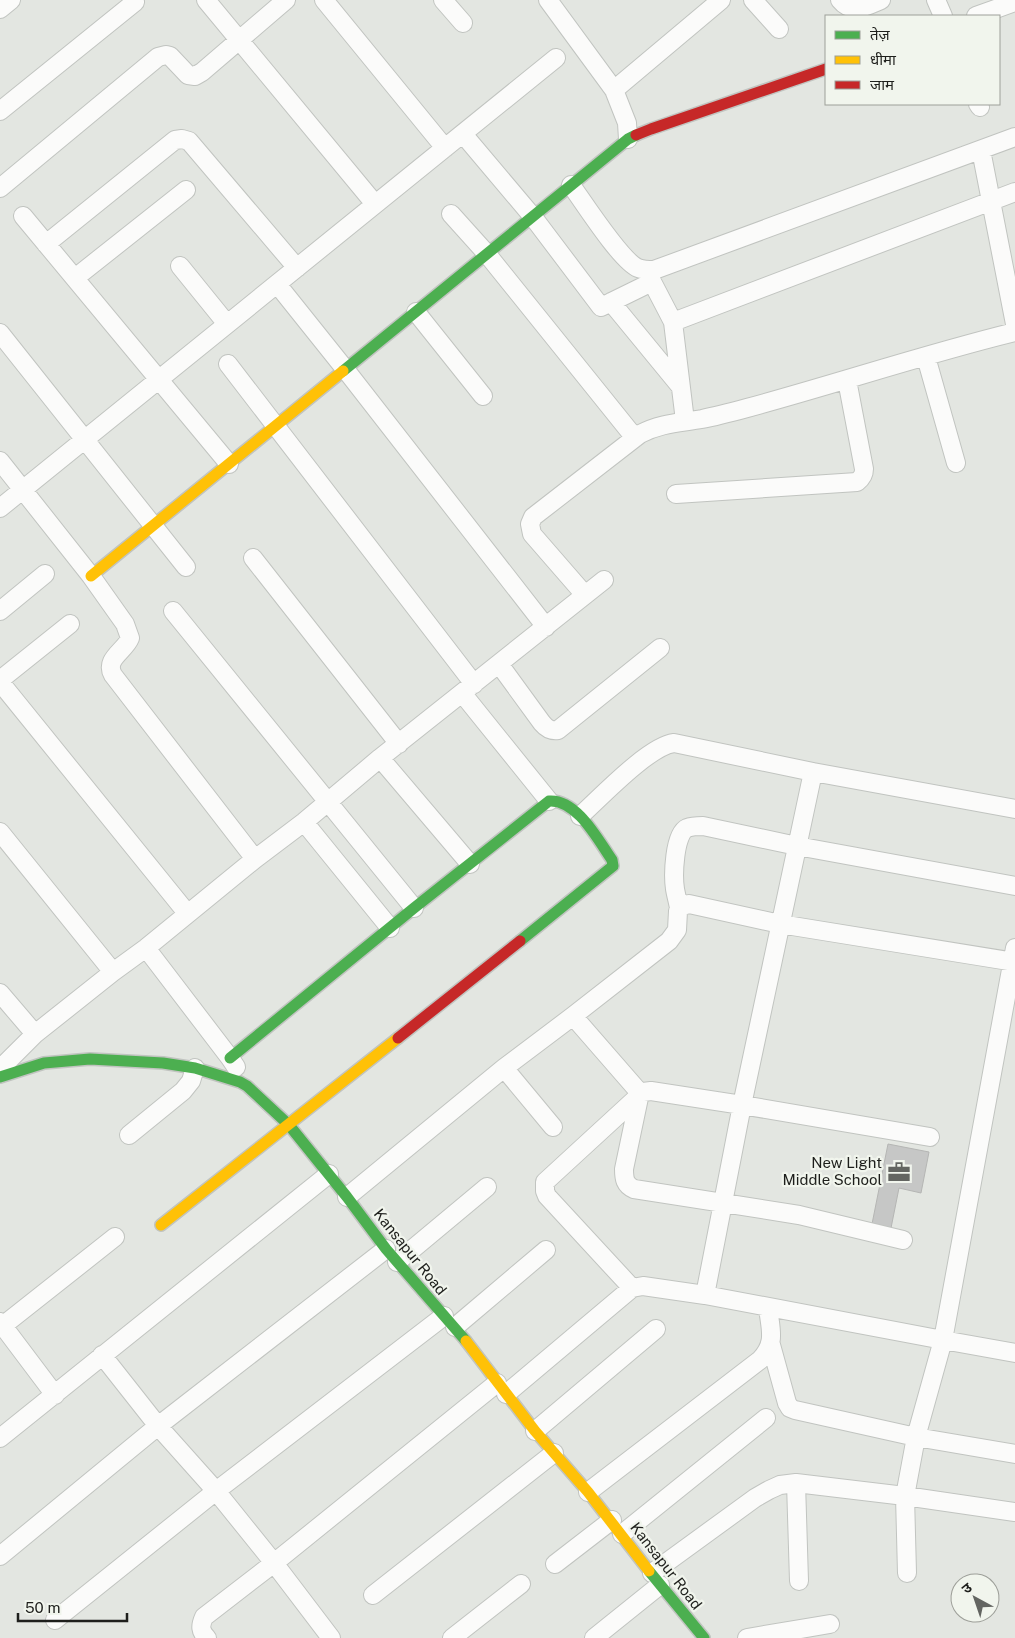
<svg xmlns="http://www.w3.org/2000/svg" width="1015" height="1638" font-family="'Public Sans','Noto Sans Devanagari',sans-serif">
<style>
.building{fill:#c6c7c6;stroke:#b5b6b4}
.lines{fill:none;stroke-linecap:round;stroke-linejoin:round}
.street-casing{stroke:#c1c4c0;stroke-width:20}
.fast-casing{stroke:#c1c4c0;stroke-width:14}
.slow-casing{stroke:#c1c4c0;stroke-width:14}
.jam-casing{stroke:#c1c4c0;stroke-width:14}
.street{stroke:#fbfbfa;stroke-width:18}
.fast{stroke:#4caf50;stroke-width:11}
.slow{stroke:#ffc107;stroke-width:11}
.jam{stroke:#c62828;stroke-width:11}
.labels{text-anchor:middle;stroke-width:4.5;stroke-linejoin:round;paint-order:stroke}
.poi-label{font-size:15px;fill:#1e1f1c;stroke:#f1f5ed;text-anchor:end}
.street-label{font-size:15px;fill:#1e1f1c;stroke:#f1f5ed}
</style>
<rect width="100%" height="100%" fill="#e3e6e1"/>
<path class="building" d="M888,1144L929,1152L921,1193L899,1188L891,1228L872,1224Z"/>
<g class="lines">
<defs>
<path id="street" d="M206,0L375,204
M324,0L445,148
M443,0L463,23
M548,0L614,90L627,123L628,139
M753,0L779,29
M840,0C852,15 867,6 881,0
M936,0L943,16
M0,9L11,0
M976,16L1015,2
M614,90L721,0
M978,104L980,107
M0,111L135,2
M463,134L533,217L601,307L652,282
M981,150L1015,324
M571,185C584,203 621,261 638,268C643,270 649,270 654,270L1015,137
M0,188L158,57L166,55L170,56L188,75L195,76L202,72L286,0
M451,214L487,254L635,438
M23,216L229,464
M46,244L175,140L182,139L189,141L297,268
M180,266L227,324
M647,272L673,322L685,421
M75,278L186,190
M277,284L345,369L546,627
M611,302L680,386
M416,312L483,396
M673,322L1015,192
M0,333L186,567
M926,357L956,463
M228,364L474,684
M0,461L91,576L125,624L130,638C125,651 104,659 113,675L255,859
M676,494L857,482C862,478 864,475 864,469L847,380
M0,508L556,58
M253,558L399,744
M585,595L532,534L530,524L533,517L640,434C661,423 679,423 702,419C717,416 732,412 747,408C836,384 925,354 1015,332
M0,611L45,574
M173,611L414,908
M499,664L542,723C547,729 551,731 558,730L660,648
M0,680L70,624
M0,682L187,913
M462,693L549,801
M380,758L470,864
M580,816C601,797 649,746 674,743L813,772L1015,809
M304,822L390,928
M0,832L113,972
M679,908C678,902 676,895 675,889C673,876 674,834 687,828C692,826 698,826 703,826L797,846L1015,886
M146,948L230,1058L236,1067
M1015,948L943,1340L1015,1353
M0,993L35,1034
M573,1016L640,1093L624,1169C624,1179 625,1185 634,1189L799,1215L903,1240
M504,1068L553,1127
M0,1069L35,1034L113,972L146,948L255,859L304,822L380,758L604,580
M129,1135L183,1091L191,1081L195,1068
M347,1197L504,1068L573,1016L669,941L677,930L678,911L682,906L689,904L780,924L1015,962
M397,1262L487,1187
M632,1288L547,1196L545,1191V1182L643,1092L651,1091L742,1105L930,1137
M705,1295L742,1105L813,772
M0,1322L55,1395
M455,1327L546,1250
M0,1328L115,1237
M771,1345L787,1403L790,1408L795,1410L916,1437L1015,1454
M102,1355L158,1426L216,1491L274,1563L331,1638
M506,1394L632,1288L643,1286L705,1295L943,1340L916,1437L905,1496L907,1573
M535,1431L656,1329
M0,1438L329,1174
M796,1483L799,1581
M588,1492L760,1360C777,1342 770,1329 768,1307
M622,1534L766,1418
M0,1556L158,1426L386,1249
M555,1564L612,1520
M652,1573L755,1498L769,1490L780,1485L796,1483L905,1496L1015,1512
M373,1595L554,1453
M55,1620L216,1491L444,1316
M207,1638C200,1631 200,1626 204,1617L274,1563L497,1383
M452,1638L521,1584
M594,1638L660,1585
M747,1638L830,1624"/>
<path id="fast" d="M343,371L628,139L636,135
M230,1058L414,908L549,801C577,799 598,840 612,860L613,866L520,941
M0,1077L44,1063L90,1059L163,1063L195,1068L240,1082L247,1086L289,1125L347,1197L386,1249L466,1341
M649,1571L704,1638"/>
<path id="slow" d="M91,576L343,371
M161,1225L398,1038
M466,1341L535,1431L588,1492L649,1571"/>
<path id="jam" d="M636,135L651,129L826,69
M398,1038L520,941"/>
</defs>
<use href="#street" class="street-casing"/>
<use href="#fast" class="fast-casing"/>
<use href="#slow" class="slow-casing"/>
<use href="#jam" class="jam-casing"/>
<use href="#street" class="street"/>
<use href="#fast" class="fast"/>
<use href="#slow" class="slow"/>
<use href="#jam" class="jam"/>
</g>
<defs>
<symbol id="office-bare" viewBox="-9 -9 18 18"><path d="M-6-3h4V-5.5h4V-3h4V5H-6ZM-1-4.5V-3h2v-1.5ZM-6 0V1H6V0Z" fill="#636561" stroke="#f1f5ed" stroke-width="2.5" paint-order="stroke"/></symbol>
</defs>
<g fill-rule="evenodd">
<use href="#office-bare" x="883" y="1156" width="32" height="32"/>
</g>
<g class="labels">
<g class="poi-label">
<text x="882" y="1168">New Light<tspan x="882" dy="17">Middle School</tspan></text>
</g>
<g class="street-label">
<text transform="translate(410 1252) rotate(51)" y="5">Kansapur Road</text>
<text transform="translate(666 1566) rotate(52)" y="5">Kansapur Road</text>
</g>
</g>
<rect x="825" y="15" width="175" height="90" fill="#f1f5ed" stroke="#9d9f99"/>
<rect x="835" y="31" width="25" height="8" fill="#4caf50" stroke="#9d9f99"/>
<text x="870" y="40" font-size="15" fill="#1e1f1c">तेज़</text>
<rect x="835" y="56" width="25" height="8" fill="#ffc107" stroke="#9d9f99"/>
<text x="870" y="65" font-size="15" fill="#1e1f1c">धीमा</text>
<rect x="835" y="81" width="25" height="8" fill="#c62828" stroke="#9d9f99"/>
<text x="870" y="90" font-size="15" fill="#1e1f1c">जाम</text>
<g transform="translate(975 1598) rotate(320)"><circle r="24" fill="#f1f5ed" stroke="#9d9f99"/>
<path d="M0-4L9 19L0 12L-9 19Z" fill="#636561"/>
<text y="-8" font-size="14" font-weight="bold" text-anchor="middle" fill="#1e1f1c">उ</text>
</g>
<path d="M18 1613v8h109v-8" fill="none" stroke="#1e1f1c" stroke-width="2.5"/>
<text x="25" y="1613" font-size="15" fill="#1e1f1c" stroke="#f1f5ed" stroke-width="4" paint-order="stroke">50 m</text>
</svg>
